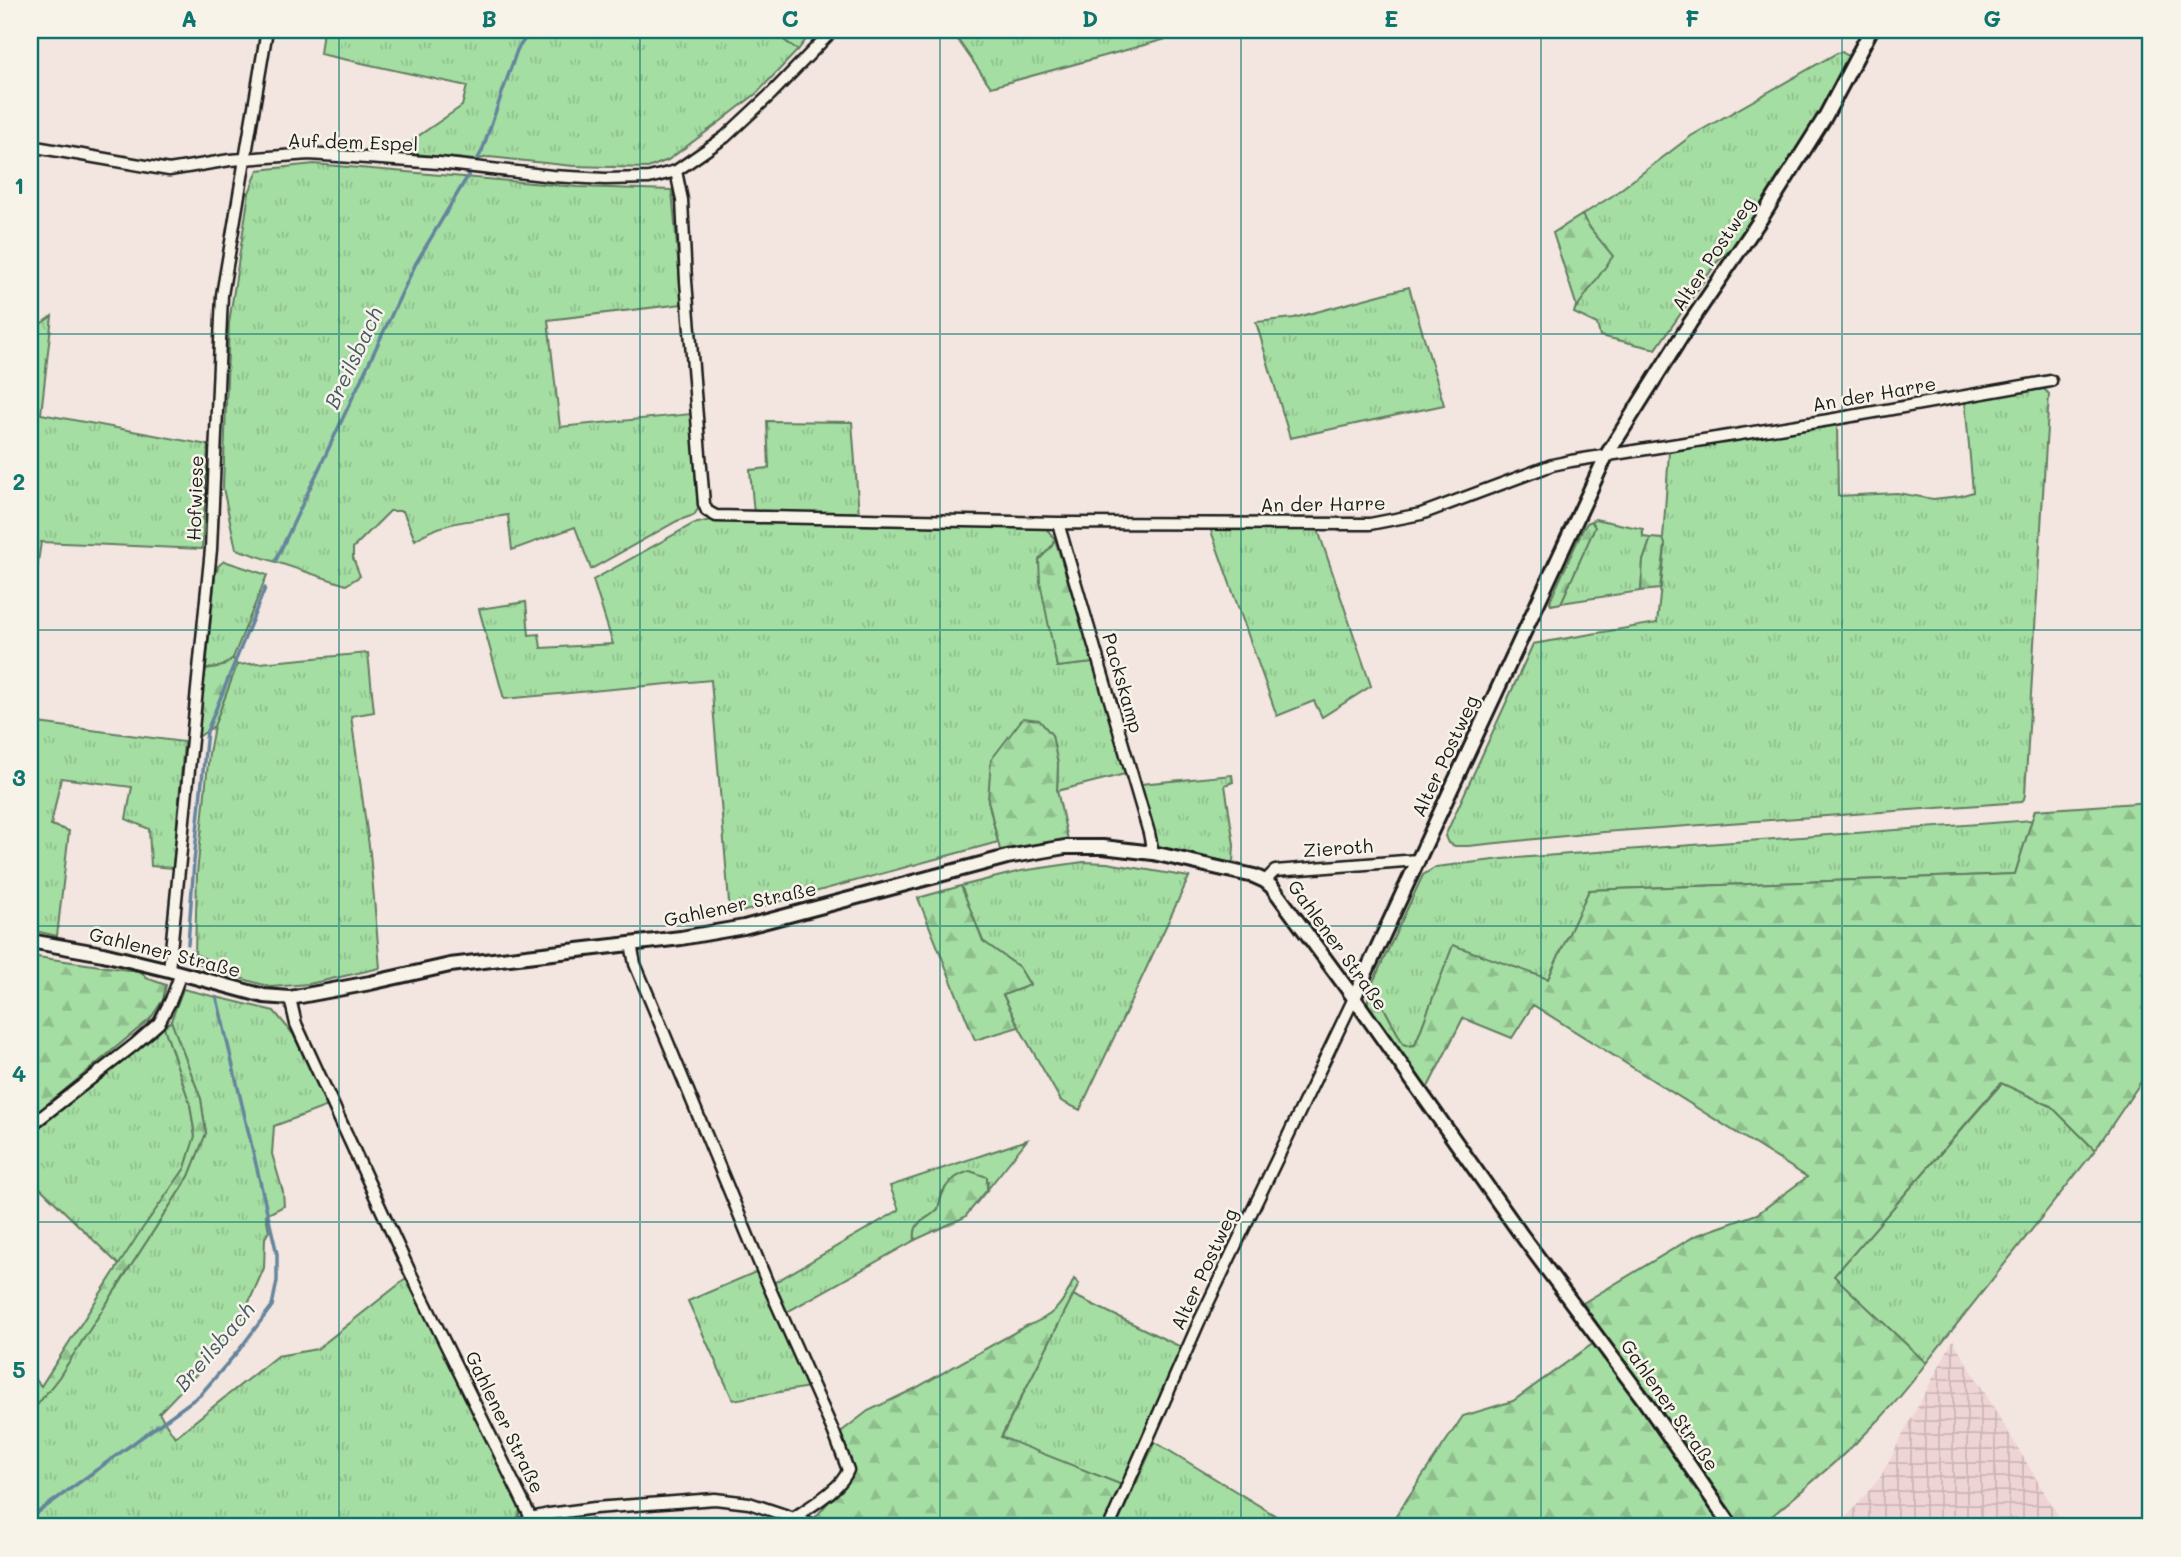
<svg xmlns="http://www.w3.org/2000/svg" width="2181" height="1557" font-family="Mali,sans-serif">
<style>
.industrial{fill:url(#industrial-grid)}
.grass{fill:url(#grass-tufts);stroke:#607d60;stroke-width:2}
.forest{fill:url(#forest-firs);stroke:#607d60;stroke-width:2}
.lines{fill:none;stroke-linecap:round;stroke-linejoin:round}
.stream{stroke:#65859d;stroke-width:3.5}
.street-casing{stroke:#1c1c1c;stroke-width:15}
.secondary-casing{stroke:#1c1c1c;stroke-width:18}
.street{stroke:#f7f3e8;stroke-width:10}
.secondary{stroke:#f7f3e8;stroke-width:12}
.grid{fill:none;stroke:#0f766e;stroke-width:2;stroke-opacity:0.55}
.labels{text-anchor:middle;stroke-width:5;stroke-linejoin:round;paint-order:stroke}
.street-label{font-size:19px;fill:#1c1c1c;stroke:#f7f3e8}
.water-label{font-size:21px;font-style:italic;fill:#465967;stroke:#f7f3e8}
.neatline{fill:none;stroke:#0f766e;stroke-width:2.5}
.grid-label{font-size:23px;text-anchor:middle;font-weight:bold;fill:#0f766e}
</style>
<defs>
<pattern id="industrial-grid" width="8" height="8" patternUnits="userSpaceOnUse" patternTransform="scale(1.75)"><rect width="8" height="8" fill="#eed4d5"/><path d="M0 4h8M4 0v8" fill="none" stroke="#ccb5b6"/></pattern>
<pattern id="grass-tufts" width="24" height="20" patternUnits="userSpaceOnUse" patternTransform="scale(1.75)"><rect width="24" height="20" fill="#a5dea3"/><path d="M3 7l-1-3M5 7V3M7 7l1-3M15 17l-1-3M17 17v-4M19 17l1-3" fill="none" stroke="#8dbe8c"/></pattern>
<pattern id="forest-firs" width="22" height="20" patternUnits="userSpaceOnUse" patternTransform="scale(1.75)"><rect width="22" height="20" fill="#a5dea3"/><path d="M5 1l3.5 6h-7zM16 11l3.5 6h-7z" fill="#8dbe8c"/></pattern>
</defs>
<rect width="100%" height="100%" fill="#f3e5df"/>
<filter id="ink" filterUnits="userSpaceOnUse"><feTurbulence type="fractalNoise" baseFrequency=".0143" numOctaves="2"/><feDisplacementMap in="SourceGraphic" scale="14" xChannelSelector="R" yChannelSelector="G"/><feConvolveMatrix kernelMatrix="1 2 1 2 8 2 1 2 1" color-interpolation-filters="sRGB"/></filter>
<g filter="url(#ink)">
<path class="industrial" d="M1953,1340L2065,1527H1838L1880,1478Z"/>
<path class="grass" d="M323,30H770L798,50L757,93L721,121L668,160L648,168L573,166L489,157L474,160L406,153L414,139L462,106L467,86L320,54Z
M951,30H1199L991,87Z
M1842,52L1848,56L1849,64L1773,187L1732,248L1717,262L1656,349L1600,336L1597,324L1574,313L1596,237L1582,215L1612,196L1691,136L1837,53Z
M314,164L578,187L672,190L682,304L548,320L560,427L691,414L698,509L694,515L677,521L591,569L575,527L512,550L508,515C477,520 441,521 415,540L403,511H390L353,548V558L360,576L346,585L236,549L223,488L229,323L249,193L258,170Z
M1409,287L1444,405L1290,438L1256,322L1294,318Z
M52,316L41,414L208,445L202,549L41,542L30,615V338L39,325Z
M2044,389L2049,394L2025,794L2024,799L2021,802L1604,832L1468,846H1455L1448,843L1445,836L1533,644L1657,623L1665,548L1663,539L1669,452L1837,422L1838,496L1897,493L1933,499L1960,496L1973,492L1965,400Z
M767,421L852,422L859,515L754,514L750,470L769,468Z
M1595,519L1643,529V537L1651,538L1643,561L1641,591L1561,603L1594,524L1591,521Z
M711,520L854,525L1045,527L1055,539L1052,546L1039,560L1057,667L1093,663L1129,773L1057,791L1058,764L988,800L998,842L730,915L711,680L504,699L479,609L526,602L529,635L539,634L541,648L613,644L593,580L693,524Z
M1317,527L1371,686L1322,717L1314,701L1277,716L1210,528Z
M224,561L267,575L233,658L223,666L206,669L215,576L218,566Z
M368,653L374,712L351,716L370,853L380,968L309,984L271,987L226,974L217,964L195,954L197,874L209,753L214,726L237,665Z
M30,722L184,742L173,868L151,866L149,829L126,819L132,787L61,778L51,825L69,831L57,936L30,930Z
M1232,775L1233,782L1225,785L1234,845L1233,863L1158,847L1141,784Z
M2032,820L2015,874L1590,890L1548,979L1453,946L1415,1045L1408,1046L1403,1044L1383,1006L1378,1001L1372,990L1373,982L1423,875L1436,867L1502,859Z
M1083,862L1107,863L1189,877L1080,1110L1061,1101L1019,1027L1003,995L1030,985L1019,967L983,942L961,886L1021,871Z
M183,989L274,1011L293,1034L328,1106L274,1126L272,1154L283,1192L284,1206L266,1215L269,1231L265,1238L264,1268L235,1334L159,1413L175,1437L277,1356L317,1349L407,1278L520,1509L519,1516L511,1527H30V1414L59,1377L189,1176L206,1133L201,1099L171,1021Z
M164,1027L190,1104L195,1137L185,1168L120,1266L30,1178V1135L155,1036Z
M2002,1083L2051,1106L2095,1150L1926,1363L1833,1276Z
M1027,1140L987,1190L988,1181L953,1179L942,1192L938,1209C926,1222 913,1219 915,1240L785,1313L772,1284L899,1210L890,1186Z
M758,1271L809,1387L733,1400L688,1301Z
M1073,1295L1181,1347L1122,1485L1001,1438Z
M1155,1442L1294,1527H1116Z
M580,1512L581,1520L593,1519V1527H540L550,1517Z"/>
<path class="forest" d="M770,30H813L798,50Z
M1582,215L1589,227L1613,256L1577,307L1553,233Z
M1591,521L1595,527L1561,603L1551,605L1550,601L1582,531L1587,523Z
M1651,538L1663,539L1665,544L1660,589L1641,591L1643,561Z
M1055,539L1093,663L1057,667L1040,582L1039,560L1052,546Z
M233,658L237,665L214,726L197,738L200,698L206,669L223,666Z
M1023,718L1039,720L1052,735L1058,764L1057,790L1068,840L1027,846L1001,854L988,800L991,760Z
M2151,802V1067L2095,1150L2051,1106L2001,1083L1834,1276L1926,1363C1881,1428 1819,1476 1759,1527H1388L1463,1416L1513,1401L1605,1335L1583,1303L1695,1236L1757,1214L1807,1177L1533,1005L1512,1038L1463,1018L1427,1089L1368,1005V982H1373L1372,990L1374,994L1383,1006L1403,1044L1408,1046L1415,1045L1453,945L1548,979L1589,890L2015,874L2035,810Z
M961,886L983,941L1019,967L1030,985L1003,995L1019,1027L975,1040L918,898Z
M30,956L142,972L146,978L166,985L163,1000L150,1019L30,1119Z
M171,1021L201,1099L206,1133L189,1176L59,1377L30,1414V1373L41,1386L138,1235L185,1168L195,1136L190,1104L164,1027Z
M970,1171L987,1177V1190L965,1217L915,1240C913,1219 926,1222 938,1209C943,1188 948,1178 970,1171Z
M1074,1279L1079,1284L1001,1437L1122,1485L1103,1527H829L814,1519L852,1474L838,1434L868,1411L914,1389L1026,1326C1053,1317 1063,1305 1074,1279Z"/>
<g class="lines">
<path class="stream" d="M477,160L482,151L517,50L531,30
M276,560L416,263L469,174
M188,944L194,862L207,731L265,588
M191,951L193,959L209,968
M30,1518L200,1395L239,1350L272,1306L277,1281V1254L217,998"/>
<defs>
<path id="street" d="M30,146L169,170L230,160L309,154L439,163L552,176L605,179L649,178L676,171L725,137L771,94L833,30
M676,171L682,200L686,281L704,504L707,511L716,516L1058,523L1370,524L1421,514L1552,465L1571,461L1829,420L2051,381
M1058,523L1149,833L1153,853
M1265,881L1275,871L1418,860
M631,944L635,964L664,1033L770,1289L834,1433L848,1470C842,1488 811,1506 795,1517
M169,970L211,549L222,295L267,30
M290,998L296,1024L409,1270L531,1518
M30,1126L134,1045L159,1023L171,1000L181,973
M519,1527L531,1518L549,1514L595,1508L715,1499L749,1503L821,1527
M1109,1527L1199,1322L1354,998"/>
<path id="secondary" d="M30,941L103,954L169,970L264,996L290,998L370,983L450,965L681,938L744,927L1007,857L1065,847H1103L1153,853L1254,876L1265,881L1273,888L1354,998L1520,1233L1644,1400L1732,1527
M1354,998L1606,456L1690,323L1762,217L1825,117L1871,30"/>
</defs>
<use href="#street" class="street-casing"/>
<use href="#secondary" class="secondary-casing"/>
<use href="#street" class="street"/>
<use href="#secondary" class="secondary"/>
</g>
</g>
<path class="grid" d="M339,30V1527M640,30V1527M940,30V1527M1241,30V1527M1541,30V1527M1842,30V1527M30,334H2151M30,630H2151M30,926H2151M30,1222H2151"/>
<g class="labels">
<g class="street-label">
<text transform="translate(353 142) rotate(2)" y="7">Auf dem Espel</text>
<text transform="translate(1713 254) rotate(-56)" y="7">Alter Postweg</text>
<text transform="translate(1874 394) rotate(-10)" y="7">An der Harre</text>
<text transform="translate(195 498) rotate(-88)" y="7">Hofwiese</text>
<text transform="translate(1323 504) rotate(-1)" y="7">An der Harre</text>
<text transform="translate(1123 683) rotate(74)" y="7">Packskamp</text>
<text transform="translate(1445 756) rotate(-65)" y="7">Alter Postweg</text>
<text transform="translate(1338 848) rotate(-4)" y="7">Zieroth</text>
<text transform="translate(740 904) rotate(-12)" y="7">Gahlener Straße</text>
<text transform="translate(1338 945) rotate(54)" y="7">Gahlener Straße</text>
<text transform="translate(165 952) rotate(14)" y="7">Gahlener Straße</text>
<text transform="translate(1204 1269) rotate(-65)" y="7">Alter Postweg</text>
<text transform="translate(1670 1405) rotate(55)" y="7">Gahlener Straße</text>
<text transform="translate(505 1422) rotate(64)" y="7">Gahlener Straße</text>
</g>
<g class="water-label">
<text transform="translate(354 358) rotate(-65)" y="7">Breilsbach</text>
<text transform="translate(215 1347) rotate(-49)" y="7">Breilsbach</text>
</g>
</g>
<rect width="2181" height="1557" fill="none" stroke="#f7f3e8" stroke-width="77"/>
<rect x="38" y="38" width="2104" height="1480" class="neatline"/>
<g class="grid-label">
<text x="189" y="27">A</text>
<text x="489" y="27">B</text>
<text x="790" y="27">C</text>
<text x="1090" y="27">D</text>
<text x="1391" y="27">E</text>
<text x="1692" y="27">F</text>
<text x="1992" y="27">G</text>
<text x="19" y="194">1</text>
<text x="19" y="490">2</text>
<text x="19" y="786">3</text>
<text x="19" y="1082">4</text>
<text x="19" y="1378">5</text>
</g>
</svg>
